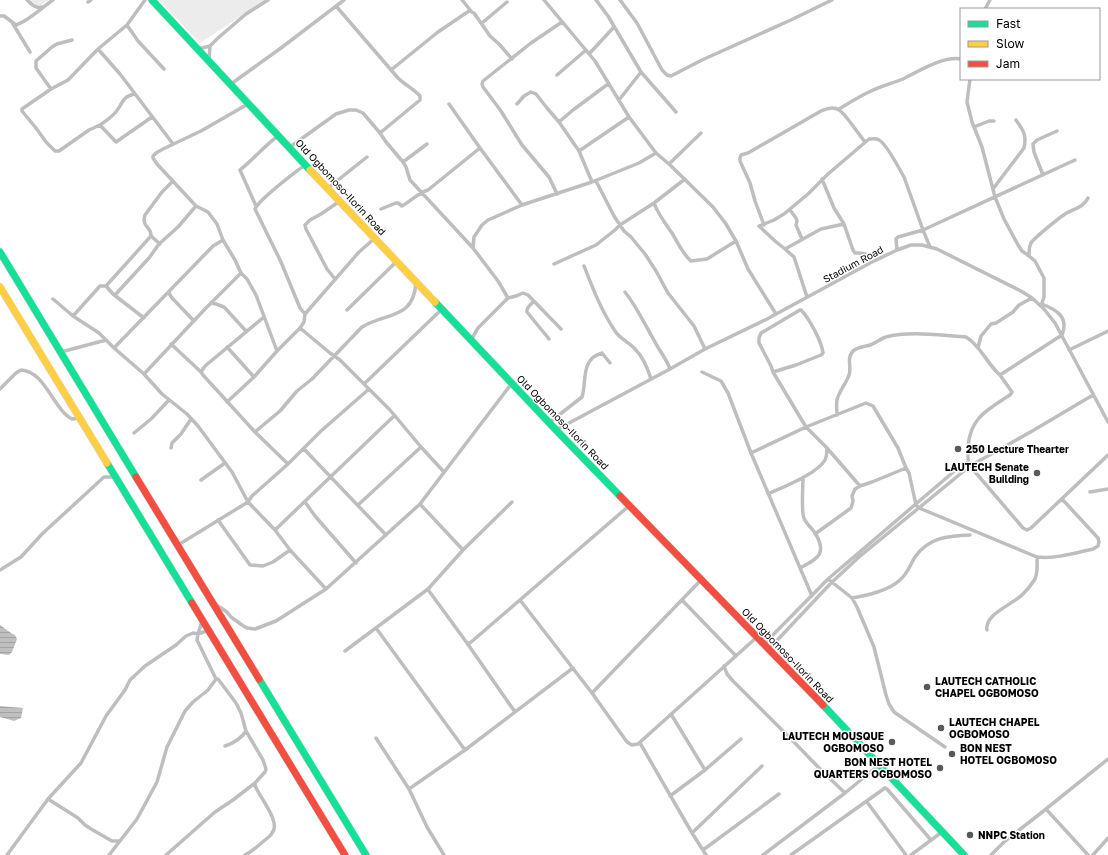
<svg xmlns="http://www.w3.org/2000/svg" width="1108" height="855" font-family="'Golos Text',sans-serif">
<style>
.grass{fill:#ececec}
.water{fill:url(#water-rules)}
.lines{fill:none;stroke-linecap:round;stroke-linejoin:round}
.fast-casing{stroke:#dbdbdb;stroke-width:8}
.slow-casing{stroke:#dbdbdb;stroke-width:8}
.jam-casing{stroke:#dbdbdb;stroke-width:8}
.street{stroke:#bebebe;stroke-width:3.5}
.fast{stroke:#16e098;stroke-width:7}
.slow{stroke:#ffcf43;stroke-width:7}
.jam{stroke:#f24e42;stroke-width:7}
.poi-dot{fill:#595959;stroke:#fff;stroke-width:1.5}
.labels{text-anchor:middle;stroke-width:3;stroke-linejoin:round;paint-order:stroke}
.street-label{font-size:10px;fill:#000;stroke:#fff}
.poi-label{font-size:10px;font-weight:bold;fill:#000;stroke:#fff;text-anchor:start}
</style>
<defs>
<pattern id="water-rules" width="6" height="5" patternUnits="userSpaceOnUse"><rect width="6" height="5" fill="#bfbfbf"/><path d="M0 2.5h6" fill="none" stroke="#a2a2a2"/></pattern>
</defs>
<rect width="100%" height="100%" fill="#fff"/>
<path class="grass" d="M29,0H49L41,5H35Z
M159,0H266L200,43Z"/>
<path class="water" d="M0,625L11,633L15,635L17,639L12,652L9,655L0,654Z
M0,706L23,708L21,718L14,721L0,717Z"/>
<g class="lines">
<defs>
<path id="fast" d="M152,0L310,170
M0,252L136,477
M435,302L556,430L620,496
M107,463L192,603
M259,679L366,855
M823,705L964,855"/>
<path id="slow" d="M310,170L435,302
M0,287L107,463"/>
<path id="jam" d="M136,477L259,679
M620,496L823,705
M192,603L345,855"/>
</defs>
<use href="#fast" class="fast-casing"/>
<use href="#slow" class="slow-casing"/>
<use href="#jam" class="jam-casing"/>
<path class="street" d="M27,0C31,4 36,9 42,7
M145,0L127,25L98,49L68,80L51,89L22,109V111L36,128L46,142L55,151H59L89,130L100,125L116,142L152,117
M462,0L471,11
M544,0L595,61L629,117L656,153L669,164L713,207L726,224L736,241L748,269L776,314
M596,0L608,16L641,72L676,112
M620,0L637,23L662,70L667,75L671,76L702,60L793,19L832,0
M88,2L91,0
M336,6L398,78C405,85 414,89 420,96V100L380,133
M985,9L990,0
M0,16H4L16,25C30,20 41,8 53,0
M482,23L507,2
M13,24L30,52
M127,25L138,41L164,69
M98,49L120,74L173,144
M198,49L210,46L218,38L246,14L268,0
M589,54L614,27
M209,61L210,46
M391,70L438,32L469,11L474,13L490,36L500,45L512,59
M557,75L586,50
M970,79L967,102L972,122L982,147L995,197L1004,219L1018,245L1022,251L1029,256L1035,261L1044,278V297L1041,306
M231,84L281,48L344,0
M51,89L36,68V61L52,47L57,44L72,40
M619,100L641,72
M248,104L201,131L163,149L156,153L153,156V158L157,164L196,206L208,212L217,224L223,240L235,260L241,273L247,279L256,295L277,351
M449,104L480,148L522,205
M517,104L524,96L531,92L536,94L547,108L559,122L579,151L592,182
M839,109C849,103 860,96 871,91C881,86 893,83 903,79C919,71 943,56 961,59
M559,122L573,110L608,84
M100,125C107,120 114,116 118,109C125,99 122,98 134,94
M974,127L989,121H994
M290,147L336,114L349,110H356L363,113L380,133L386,142L403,162L406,167L410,180L473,248L498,281L508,298
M579,151L629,117
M403,162L427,144
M669,164L701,133
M1043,175L1034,152L1033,144L1037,140L1057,131
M822,179L834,208L844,224L853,250L855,253C866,253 866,252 870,263
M596,181L614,216L624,231L631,237L645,254L656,271L668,293L694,326L705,349
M328,188L367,157
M993,189L1024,148C1027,135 1023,130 1016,120
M557,194L549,177L522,145L501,111L483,87L482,84L483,81L531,43L562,22
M654,203C658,214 665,223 672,233C678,243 682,253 691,261L707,259L736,241
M256,206L240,170C254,159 264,146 278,136
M381,209L396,203H398L402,206C411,201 418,193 428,190L480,148
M790,210L796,218L797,221L796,225L802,239
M764,225L755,201L750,183L740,161V158L741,155L748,153L821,111C826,109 833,106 839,110C845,113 859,135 865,142
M151,236L160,244
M473,248L474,237L482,225L488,220L522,205L592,182L639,163L656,153
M785,249L821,229L844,224
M897,250L896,239L898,237L923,230L1075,160
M1029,256C1029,251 1029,247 1031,243C1034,238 1059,218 1065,214C1073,209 1083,208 1088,198
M554,264L596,245L615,230L620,225L654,203L685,179
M584,266C593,289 601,310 615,331C620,339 629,342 635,349C643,357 648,369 651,379
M335,279L327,269L306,229L305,225L310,220L321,214L340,201
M106,286L151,236C152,227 141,227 145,215L162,192L173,181
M169,292L170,295L172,298L194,321
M625,292C637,307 645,325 655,342C660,352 666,358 670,369
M115,295L149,258L159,244L178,227L196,206
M807,297L794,257L785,249L775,241L759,226L774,220L784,214L808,194L828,174L869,139C872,139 876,138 879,140C886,143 900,170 904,177L923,230L930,247
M53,299L73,316L99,333L114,348L144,374L162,394L187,414L198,426L232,472L248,502L275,530L290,550L326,589
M534,301C531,305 526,307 527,312L549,339
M211,303L216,304L224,307L246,331
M347,310L397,261
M305,314L300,308L281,262L255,209C259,199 296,172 306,164
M73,316L100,286H106L113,294L144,318
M264,317L205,366L201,372L203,375L255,432L288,464
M300,328L330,353L340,360L390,410L421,447L444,472
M471,340L478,328L508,298L516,296L523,293L528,295L561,329
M171,344L201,372
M227,347L254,377
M114,348L213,246L223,240
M978,348L981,336L991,324L996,323L1013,312L1019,305L1032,298
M1069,350L1108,331
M61,352L106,340
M702,372L721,381L728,393L751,453L812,596
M773,372L796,365L821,355L823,353C822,342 809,318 801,310H800L761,333L759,338V343L771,366L773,372L806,427L827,448L860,486
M144,374L205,309L241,273
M1000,375L1012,392L1010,395C987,410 970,418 968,447C968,454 967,460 970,466L1023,528L1027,530L1031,528L1108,455
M364,384L442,309
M0,389L16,373L21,370C45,371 53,409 72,419L79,418
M227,402L254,377L277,351L300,328L304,322L305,314L359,252L375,238
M837,415C837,410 836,405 837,400C839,391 846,384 849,375C852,367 846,359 853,351C857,347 864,347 870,345C876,343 880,339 886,337C908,331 943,335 966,337C981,346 987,364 1000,375L1062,335C1069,317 1057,310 1042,304
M550,422L582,397C587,382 580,359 602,353L610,363
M556,430L670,369L705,349L767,319L870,263L897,250L911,245H922L937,249L1021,291L1032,298L1044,309L1055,323L1108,422
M255,432L280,411L297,391L312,379L362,327C387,312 413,320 416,283
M134,433L151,419L169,400
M171,448L172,443L181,434L191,419
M304,449L386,535
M751,453L806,427L866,403L873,406L898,448L906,468L909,473L916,505L919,508L1037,557C1056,559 1075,553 1093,549L1098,546L1099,542L1098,538L1062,499
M201,480L225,463
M1090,492L1108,489
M768,494C783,487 817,474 825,460C827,456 827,452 827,448
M305,502L315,516L356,563
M420,504L463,550
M358,505L421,447
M218,520L250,565L263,566L273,562L290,550
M275,530L394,416
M815,534L851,508L853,501L852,496L855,489L860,486L872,482L906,468
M178,545L248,502L252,496L288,464L321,431L369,389
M800,568C817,559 828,554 815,533C812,528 806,524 804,518C801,512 803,486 803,478
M0,570L16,560L21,557L42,534L104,477H115
M828,579L852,598L857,607L874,647L886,695L889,704L894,712L945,747
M428,589L429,591L467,643L515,712
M852,598C868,595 888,591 900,580C908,573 910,565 915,557C929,537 948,536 970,535
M520,600L592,693L627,742L632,745L638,744L757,637
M682,600L736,656
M215,604L227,612L231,617L242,625L247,628L255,629L276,621L326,589L420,504L512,383
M376,628L465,750
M987,630C984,614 1014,604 1023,594C1027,590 1032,584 1035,579C1038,572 1037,564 1037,557
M467,643H470L630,505
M764,644L828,579L958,468L968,462
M769,649L831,583L859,557L970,466L1034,430L1093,395
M345,651L428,589L463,550L512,502
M724,666L727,674L733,681L793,741L821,770L845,793
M216,679H218L236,703L241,713L246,731L263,760L266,769L265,772L255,783V785C258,796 282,822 272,833C271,836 267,838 265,840C259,845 253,851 245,855
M592,693L701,580
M671,714L705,770
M376,738L409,789L427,827L444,855
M640,743L692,833L706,855
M225,746C234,743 241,739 246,731
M409,789L465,750L573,668
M670,796L705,770L741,739
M48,799L81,763L106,716L125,690L130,680L145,666L176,645L186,636L193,633L198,634L209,630
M867,802L906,855
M1046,809L1088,855
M692,833L762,766
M703,850L779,794
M7,855L48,799L78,818L85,825L91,829L112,841H119
M109,855L137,819L157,782L167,747L185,711L193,702L208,690L216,679L197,640L198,634L202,621
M166,855L215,812L233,800L255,783
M763,855L845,793L879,765
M791,855L885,788L887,789L931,840
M911,855L942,832
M991,855L1005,841L1041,813L1108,759
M1093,855L1108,838"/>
<use href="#fast" class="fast"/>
<use href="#slow" class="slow"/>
<use href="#jam" class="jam"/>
</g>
<g class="poi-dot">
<circle cx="958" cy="449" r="4"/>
<circle cx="1037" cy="473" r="4"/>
<circle cx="927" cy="687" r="4"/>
<circle cx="941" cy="728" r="4"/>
<circle cx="892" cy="742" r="4"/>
<circle cx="952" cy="754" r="4"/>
<circle cx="940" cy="768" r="4"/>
<circle cx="970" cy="835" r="4"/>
</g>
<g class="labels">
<g class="street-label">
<text transform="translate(341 187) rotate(47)" y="4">Old Ogbomoso-Ilorin Road</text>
<text transform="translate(853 264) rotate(-28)" y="4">Stadium Road</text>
<text transform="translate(563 422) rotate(46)" y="4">Old Ogbomoso-Ilorin Road</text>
<text transform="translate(788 655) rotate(46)" y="4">Old Ogbomoso-Ilorin Road</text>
</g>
<g class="poi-label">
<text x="966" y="453">250 Lecture Thearter</text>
<text x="1029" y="471" text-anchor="end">LAUTECH Senate<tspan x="1029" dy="12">Building</tspan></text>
<text x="935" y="685">LAUTECH CATHOLIC<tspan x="935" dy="12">CHAPEL OGBOMOSO</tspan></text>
<text x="949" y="726">LAUTECH CHAPEL<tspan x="949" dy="12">OGBOMOSO</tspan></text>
<text x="884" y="740" text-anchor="end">LAUTECH MOUSQUE<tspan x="884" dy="12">OGBOMOSO</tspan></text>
<text x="960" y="752">BON NEST<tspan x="960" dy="12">HOTEL OGBOMOSO</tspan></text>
<text x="932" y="766" text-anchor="end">BON NEST HOTEL<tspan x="932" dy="12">QUARTERS OGBOMOSO</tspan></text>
<text x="978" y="839">NNPC Station</text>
</g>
</g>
<rect x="960" y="8" width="140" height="72" fill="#ffffff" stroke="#999999"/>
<rect x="968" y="21" width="20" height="6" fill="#16e098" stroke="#999999"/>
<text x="996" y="28" font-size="12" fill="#000000">Fast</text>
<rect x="968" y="41" width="20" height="6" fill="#ffcf43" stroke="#999999"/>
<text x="996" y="48" font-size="12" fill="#000000">Slow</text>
<rect x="968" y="61" width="20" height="6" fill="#f24e42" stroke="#999999"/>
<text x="996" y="68" font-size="12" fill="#000000">Jam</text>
</svg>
